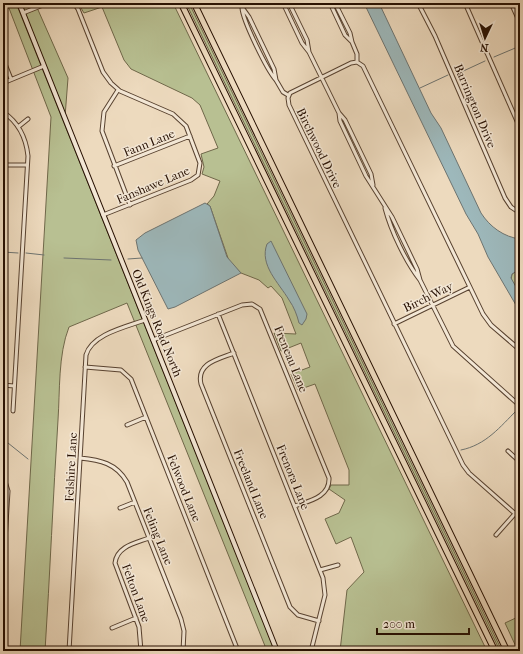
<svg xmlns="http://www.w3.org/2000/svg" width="523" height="654" font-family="'IM FELL French Canon',serif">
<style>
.green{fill:#b8c092;stroke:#6f684a}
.water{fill:#9db8bb;stroke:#6d7471}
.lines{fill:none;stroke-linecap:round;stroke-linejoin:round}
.stream{stroke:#6d7471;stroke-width:1}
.street-casing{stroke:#584230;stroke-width:5}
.secondary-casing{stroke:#260f01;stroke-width:6}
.highway-casing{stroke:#260f01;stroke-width:7}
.street{stroke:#f3e7d5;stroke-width:3}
.secondary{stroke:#f3e7d5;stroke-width:4}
.highway{stroke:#eddabe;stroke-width:5}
.labels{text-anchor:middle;stroke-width:3;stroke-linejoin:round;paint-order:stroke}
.street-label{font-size:12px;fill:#260f01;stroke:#f3e7d5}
</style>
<rect width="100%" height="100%" fill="#eddabe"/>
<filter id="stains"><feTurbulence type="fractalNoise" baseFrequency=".005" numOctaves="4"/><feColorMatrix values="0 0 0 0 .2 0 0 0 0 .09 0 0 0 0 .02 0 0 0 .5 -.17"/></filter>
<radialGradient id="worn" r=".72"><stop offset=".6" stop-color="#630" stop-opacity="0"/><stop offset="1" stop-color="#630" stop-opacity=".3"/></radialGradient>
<path class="green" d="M7,3H16L275,651H267L127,303L69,327C58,355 60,391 58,420C53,497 50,574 45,651H20L51,117Z
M20,3H35L68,78L65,117Z
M78,3H173L487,651H340L347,590L364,572L351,537L336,544L325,519L339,513L345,500L329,489L331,485H349V470L315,384L298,390L291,374L310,367L301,343L281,351L274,333L296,334L282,298L271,286L268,288L259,280L241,273L229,261L210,206L207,204L214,196L220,181L202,174L204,167L201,154L218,148L200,105L192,98L131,69L124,60L102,7L84,13Z
M186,3H189L502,651H500Z
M520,269V294L511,280L512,274Z
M520,616V651H518L505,623Z"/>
<path class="water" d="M364,3H379L431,113L441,128L481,213C490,227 504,237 520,239V269L512,274L511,278L520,294V312L488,257L478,234L466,214Z
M205,203L210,206L227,257L241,273L175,307L168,309L138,250L136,240L145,233Z
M271,241L307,314L306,319L302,325L299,323C297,315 294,307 289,300C279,283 259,265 267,244Z"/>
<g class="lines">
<path class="stream" d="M494,57L520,46
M457,74L485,61
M420,88L448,75
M3,252L18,253
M26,253L44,255
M64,258L111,260
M128,259L142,258
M3,439L28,459
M461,450C486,445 500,427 517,410"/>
<defs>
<path id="street" d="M74,3L78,9L103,72L111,83L120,91L173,114L186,126L200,163L198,175L191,180L103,215
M239,3L249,17L274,69L276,80C267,70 243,21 242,8
M283,3L302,43L309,52L307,40L289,3
M330,3L345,35L352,42L350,33L335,3
M418,3L435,36L505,198L511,207L520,213
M465,3L520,128
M511,3L520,23
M23,13L48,3
M352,42L357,54V62
M309,52L339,113
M3,59L11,79
M276,80L283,92L288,95
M3,83L44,66
M118,90L104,112L102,131L130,205
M3,112C18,122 26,137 28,156L13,411
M18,127L28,119
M3,165H27
M114,166L190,136
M373,185L371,174L345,120L339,113L340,121L366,176L392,217L417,269L420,280C406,262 391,231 385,208
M420,280L453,346L520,406
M218,314L323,578L325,595L311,651
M394,324L470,287
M153,340L242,305L252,304L260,309L329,478C330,497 309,501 295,506
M520,350L491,325L483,314L363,66L357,62L351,63L290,93L288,98L289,105L463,465L469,473L520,518
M234,353C219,359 196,363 201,384L290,607L298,615L319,621
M85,367L121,370L131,379L238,651
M3,385L14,386
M127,425L146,417
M508,451L520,462
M80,458C100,460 116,463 127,482L181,619L184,631L183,651
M3,475L8,491L3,574
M120,508L135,502
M496,535L520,508
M320,570L338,565
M112,628L136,618
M69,651L86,355C92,334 126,327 145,320
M141,651L139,627L115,563C117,546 136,543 149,538"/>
<path id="secondary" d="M19,3L277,651"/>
<path id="highway" d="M181,3L495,651
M194,3L507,651"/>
</defs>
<use href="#street" class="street-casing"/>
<use href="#secondary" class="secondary-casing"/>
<use href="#highway" class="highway-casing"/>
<use href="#street" class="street"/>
<use href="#secondary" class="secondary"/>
<use href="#highway" class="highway"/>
</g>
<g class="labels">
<g class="street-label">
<text transform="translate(475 106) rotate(67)" y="4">Barrington Drive</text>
<text transform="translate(149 143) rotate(-22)" y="4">Fann Lane</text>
<text transform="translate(319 148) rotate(64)" y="4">Birchwood Drive</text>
<text transform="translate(153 185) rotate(-23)" y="4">Fanshawe Lane</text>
<text transform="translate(428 297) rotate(-26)" y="4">Birch Way</text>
<text transform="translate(157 323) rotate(68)" y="4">Old Kings Road North</text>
<text transform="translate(291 359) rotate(68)" y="4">Freneau Lane</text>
<text transform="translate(71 467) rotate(-87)" y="4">Felshire Lane</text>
<text transform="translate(293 477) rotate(68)" y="4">Frenora Lane</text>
<text transform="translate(251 484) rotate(68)" y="4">Freeland Lane</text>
<text transform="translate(184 488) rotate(68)" y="4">Felwood Lane</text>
<text transform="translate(158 536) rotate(68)" y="4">Feling Lane</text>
<text transform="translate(136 593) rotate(70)" y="4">Felton Lane</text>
</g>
</g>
<rect width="523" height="654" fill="none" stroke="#eddabe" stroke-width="16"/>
<rect x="4" y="4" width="515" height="646" fill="none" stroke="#260f01" stroke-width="2"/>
<rect x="8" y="8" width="507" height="638" fill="none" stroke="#260f01"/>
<g transform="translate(485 38) rotate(184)" stroke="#f3e7d5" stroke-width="3" paint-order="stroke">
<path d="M0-3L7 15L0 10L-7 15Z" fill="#260f01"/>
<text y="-6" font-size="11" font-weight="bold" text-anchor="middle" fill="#260f01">N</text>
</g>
<path d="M377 628v6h92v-6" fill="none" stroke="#260f01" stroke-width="2"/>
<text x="383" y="628" font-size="12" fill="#260f01" stroke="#f3e7d5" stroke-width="3" paint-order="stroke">200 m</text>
<rect width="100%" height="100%" filter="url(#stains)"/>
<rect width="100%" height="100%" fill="url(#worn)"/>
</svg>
